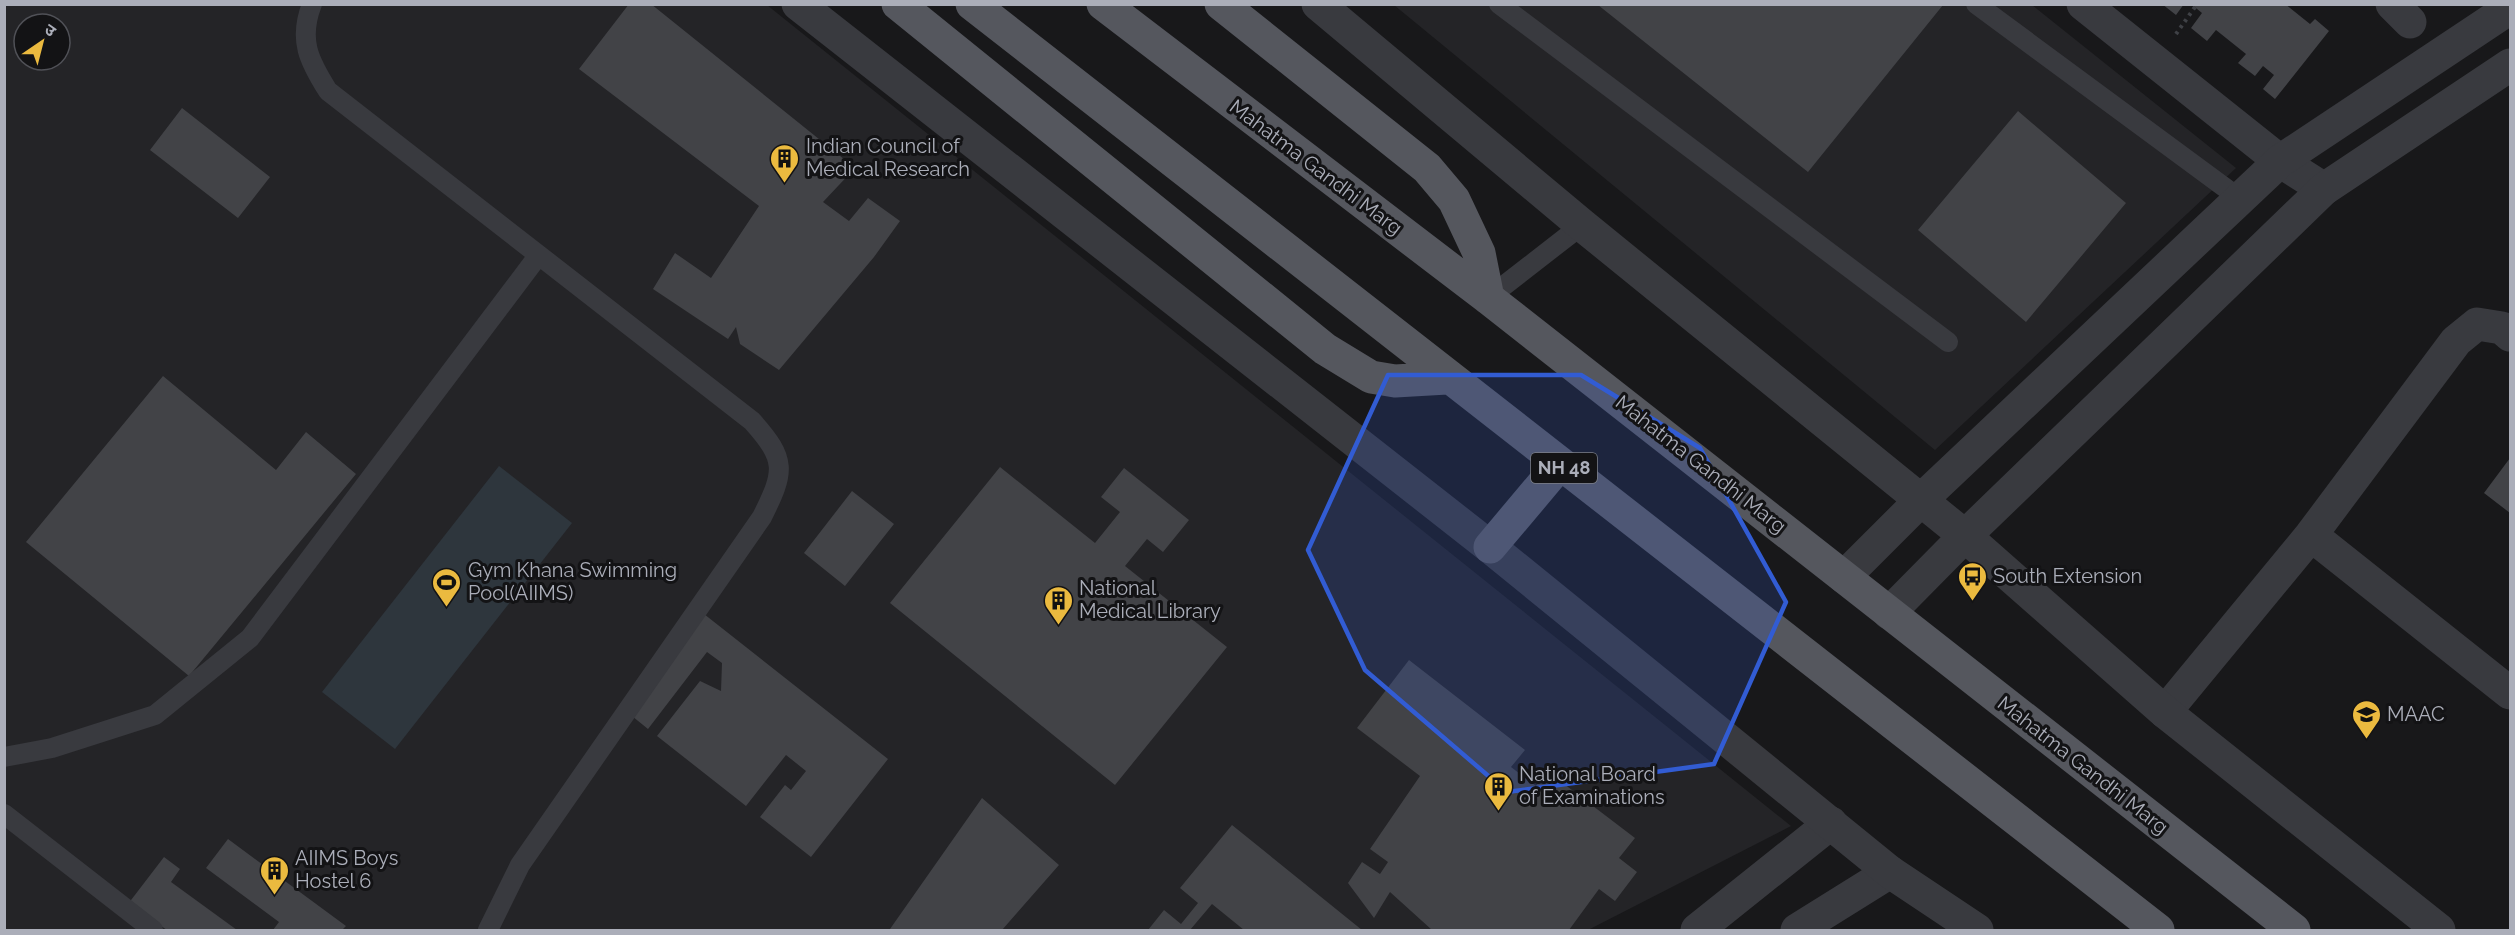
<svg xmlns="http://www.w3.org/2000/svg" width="2515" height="935" font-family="Raleway,'Noto Sans Devanagari',sans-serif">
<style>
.built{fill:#242427;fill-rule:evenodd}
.water{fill:#2e363d}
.building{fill:#424347}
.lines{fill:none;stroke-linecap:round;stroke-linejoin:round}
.path{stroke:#3f4146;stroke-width:4;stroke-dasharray:3 4.5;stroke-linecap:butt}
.service{stroke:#393a3f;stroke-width:20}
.minor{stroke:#393a3f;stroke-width:33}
.tertiary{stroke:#393a3f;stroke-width:33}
.primary{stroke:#55575e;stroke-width:33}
.marked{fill:#325cd3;fill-opacity:0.2;stroke:#325cd3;stroke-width:4.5;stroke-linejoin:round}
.labels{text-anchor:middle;stroke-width:6;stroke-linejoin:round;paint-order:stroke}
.shield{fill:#131315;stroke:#7d8088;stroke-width:1.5}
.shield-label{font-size:18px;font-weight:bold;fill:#abaeb9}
.poi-label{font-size:20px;fill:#abaeb9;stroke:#131315;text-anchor:start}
.street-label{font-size:20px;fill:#abaeb9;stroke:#131315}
</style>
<rect width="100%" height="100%" fill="#18181a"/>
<path class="built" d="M5,5H767L1791,826L1588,930H5ZM24,24H60V60H24Z
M1394,5H2032L2236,168L1935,450Z"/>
<path class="water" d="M499,466L572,523L395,749L322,692Z"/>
<path class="building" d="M629,4H651L855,168L823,202L849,221L868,198L900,221L874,257L779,370L740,344L736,327L728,339L653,289L675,253L711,278L759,206L579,69Z
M2162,4H2184L2176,15Z
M2191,4H2285L2310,24L2315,19L2329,31L2275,99L2263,89L2274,75L2263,66L2255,76L2238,63L2246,54L2216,30L2207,41L2191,28L2202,13Z
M1598,5H1943L1808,172Z
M182,108L270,177L238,218L150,150Z
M2018,111L2126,203L2026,322L1918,230Z
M163,376L276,470L306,432L356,474L189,676L26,542Z
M2510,458V513L2484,493Z
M1000,467L1095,543L1120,512L1101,497L1124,468L1189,520L1163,552L1147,539L1125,566L1227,647L1115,785L890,603Z
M852,491L894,524L845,586L804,553Z
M704,614L888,759L811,857L760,817L785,785L791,790L806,771L786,755L746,806L657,736L700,681L721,691L722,663L707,652L648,729L627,712Z
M1409,660L1525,750L1511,767L1536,786L1547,771L1635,838L1619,858L1637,872L1615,901L1599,889L1569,930H1432L1390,892L1374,918L1348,883L1362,862L1380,874L1388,862L1370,849L1420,776L1357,728Z
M982,798L1059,865L1002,930H892L890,929Z
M1232,825L1362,930H1244L1212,904L1190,930H1148L1164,910L1181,924L1198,903L1180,888Z
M228,839L346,926L342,930H273L279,922L206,868Z
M164,857L180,869L171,882L237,930H167L128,904Z"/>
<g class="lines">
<path class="path" d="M2176,34L2195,7"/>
<path class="service" d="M312,4C298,40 309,61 328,91L752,421C787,460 785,471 762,517L520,865L488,930
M1499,4L1948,342
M1976,4L2239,198
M1488,298L1582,225
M4,757L52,748L155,715L250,638L538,256
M4,814L153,930"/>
<path class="minor" d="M2083,4L2280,161L2324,189
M2392,4L2410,22
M2311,535L2510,693
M2165,712L2311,535L2456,341L2477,324L2502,328L2510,335
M1697,930L1831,823
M1797,930L1890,872"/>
<path class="tertiary" d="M798,4L1490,547L1890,872L1977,930
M1318,4L1582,225L1965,536L2165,712L2439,930
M1844,577L1921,500L2280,161L2510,8
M1889,613L1965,536L2324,189L2510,65"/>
<path class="primary" d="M898,4L1325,349L1371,377L1395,381L1447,378
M972,4L2158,930
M1103,4L1488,298L2294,930
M1221,4L1427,168L1454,200L1479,253L1488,298
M1490,547L1559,465"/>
</g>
<path class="marked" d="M1388,375H1581L1700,448L1786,602L1714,764L1507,792L1365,670L1308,550Z"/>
<defs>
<symbol id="building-pin" viewBox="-11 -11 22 30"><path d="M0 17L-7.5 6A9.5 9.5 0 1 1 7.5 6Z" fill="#ebba3f" stroke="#131315"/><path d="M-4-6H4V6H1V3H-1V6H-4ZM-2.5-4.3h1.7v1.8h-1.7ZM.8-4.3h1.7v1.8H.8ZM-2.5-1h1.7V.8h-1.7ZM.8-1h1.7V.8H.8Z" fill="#111"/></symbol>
<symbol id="bus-pin" viewBox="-11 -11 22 30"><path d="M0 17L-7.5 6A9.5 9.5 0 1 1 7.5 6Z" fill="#ebba3f" stroke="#131315"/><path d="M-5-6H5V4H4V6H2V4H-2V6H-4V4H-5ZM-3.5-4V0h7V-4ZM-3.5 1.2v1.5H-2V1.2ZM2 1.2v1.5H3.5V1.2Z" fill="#111"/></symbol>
<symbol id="stadium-pin" viewBox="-11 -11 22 30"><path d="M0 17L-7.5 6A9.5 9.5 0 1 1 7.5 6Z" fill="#ebba3f" stroke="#131315"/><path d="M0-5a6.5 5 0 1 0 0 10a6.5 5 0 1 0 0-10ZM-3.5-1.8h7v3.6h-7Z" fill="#111"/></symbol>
<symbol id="school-pin" viewBox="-11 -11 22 30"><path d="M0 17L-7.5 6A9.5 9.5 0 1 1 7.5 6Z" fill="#ebba3f" stroke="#131315"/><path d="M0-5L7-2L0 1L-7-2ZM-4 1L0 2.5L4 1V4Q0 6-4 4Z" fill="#111"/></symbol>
</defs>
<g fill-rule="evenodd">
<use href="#building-pin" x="768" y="142" width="33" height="45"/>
<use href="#bus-pin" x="1956" y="560" width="33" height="45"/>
<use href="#stadium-pin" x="430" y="566" width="33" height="45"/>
<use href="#building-pin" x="1042" y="584" width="33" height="45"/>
<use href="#school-pin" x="2350" y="698" width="33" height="45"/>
<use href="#building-pin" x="1482" y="770" width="33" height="45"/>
<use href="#building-pin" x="258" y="854" width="33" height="45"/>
</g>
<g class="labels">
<rect class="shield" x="1531" y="453" width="66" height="30" rx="4.5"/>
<g class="shield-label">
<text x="1564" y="474">NH 48</text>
</g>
<g class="poi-label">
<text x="806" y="153">Indian Council of<tspan x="806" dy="23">Medical Research</tspan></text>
<text x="468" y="577">Gym Khana Swimming<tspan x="468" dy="23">Pool(AIIMS)</tspan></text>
<text x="1993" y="583">South Extension</text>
<text x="1079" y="595">National<tspan x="1079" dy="23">Medical Library</tspan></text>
<text x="2387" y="721">MAAC</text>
<text x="1519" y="781">National Board<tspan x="1519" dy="23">of Examinations</tspan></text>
<text x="295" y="865">AIIMS Boys<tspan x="295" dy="23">Hostel 6</tspan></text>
</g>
<g class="street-label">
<text transform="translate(1316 167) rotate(37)" y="7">Mahatma Gandhi Marg</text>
<text transform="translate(1701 464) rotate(38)" y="7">Mahatma Gandhi Marg</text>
<text transform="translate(2083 765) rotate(38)" y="7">Mahatma Gandhi Marg</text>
</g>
</g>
<rect width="2515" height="935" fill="none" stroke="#abaeb9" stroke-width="12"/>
<g transform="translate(42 42) rotate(35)"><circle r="28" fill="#131315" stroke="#505157" stroke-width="1.5"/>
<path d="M0-4.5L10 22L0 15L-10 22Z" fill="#ebba3f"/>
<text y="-9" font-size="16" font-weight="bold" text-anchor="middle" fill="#abaeb9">उ</text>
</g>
</svg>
